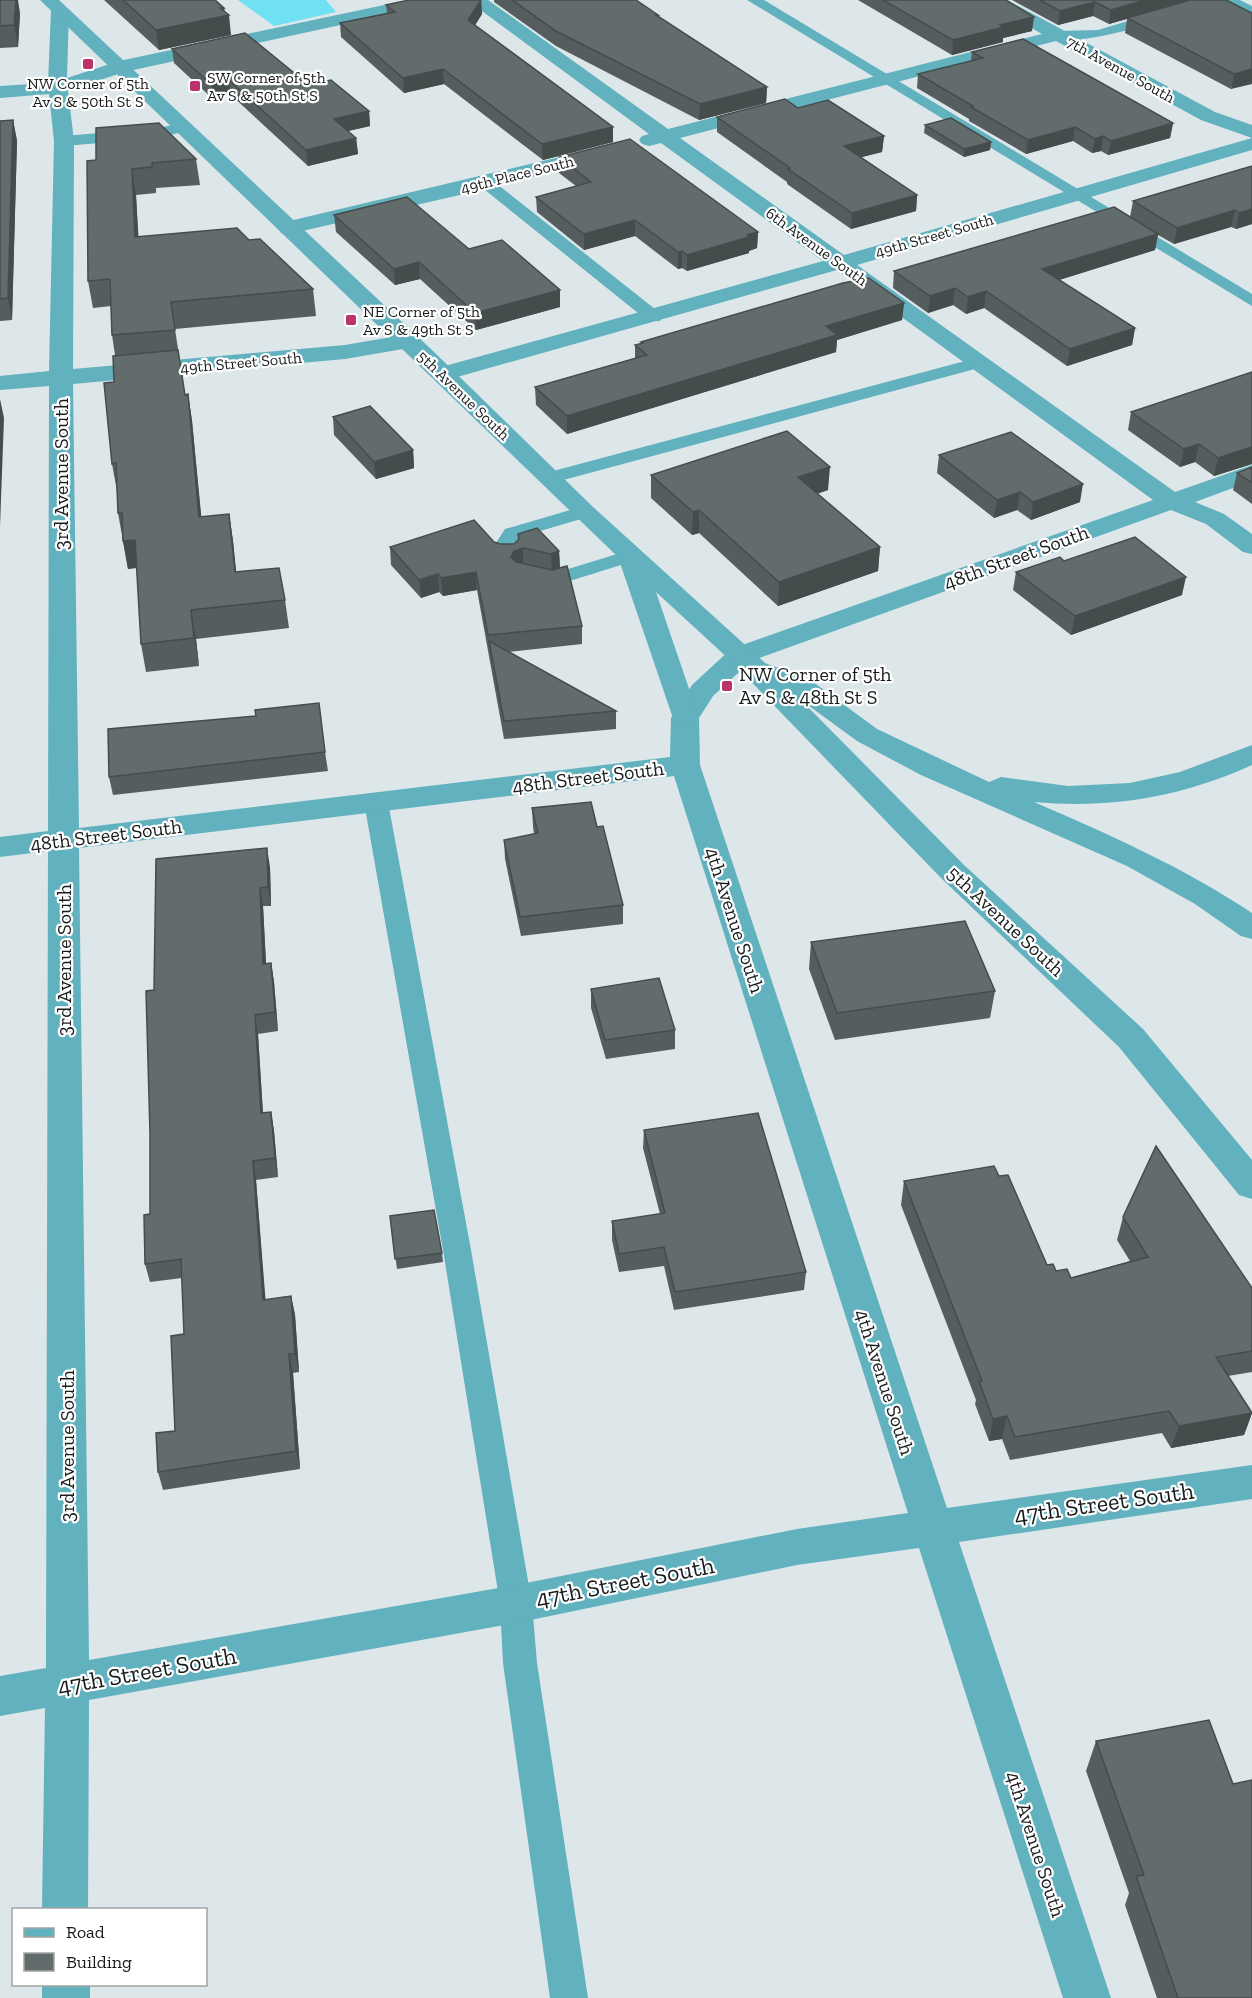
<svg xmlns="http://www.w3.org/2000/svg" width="1252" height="1998" font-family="'Zilla Slab',serif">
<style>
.green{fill:#70e1f3}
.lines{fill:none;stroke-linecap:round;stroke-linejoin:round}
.service{fill:#61b1bf;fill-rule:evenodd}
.minor{fill:#61b1bf;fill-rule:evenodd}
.tertiary{fill:#61b1bf;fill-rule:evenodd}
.wall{fill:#555d5e}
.shaded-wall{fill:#454c4c}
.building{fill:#636c6d;stroke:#454c4c;stroke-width:1.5}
.poi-dot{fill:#bc326d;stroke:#fff;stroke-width:2}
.labels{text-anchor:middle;stroke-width:4.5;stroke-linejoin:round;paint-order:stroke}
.far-street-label{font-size:16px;fill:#171b1b;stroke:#fff}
.far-poi-label{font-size:16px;fill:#171b1b;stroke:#fff;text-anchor:start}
.street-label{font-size:20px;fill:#171b1b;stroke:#fff}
.poi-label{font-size:20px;fill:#171b1b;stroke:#fff;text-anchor:start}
.near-street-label{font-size:24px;fill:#171b1b;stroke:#fff}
</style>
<rect width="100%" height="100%" fill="#dde6e8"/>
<path class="green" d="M238,0H326L336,12L274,26Z"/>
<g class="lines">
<path class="service" d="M747,0H764L1252,294V306Z
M1198,0H1220L1218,3C1191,11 1070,54 1052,35L1059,31L1098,30Z
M1222,0H1240L1252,6V15Z
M185,122L193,127L190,130L159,138L64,146L56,141L64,136L159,128Z
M486,178L492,180L660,313L663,317L660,321H648L480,186L478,183L480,180Z
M980,357L986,358L989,362L986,366L556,482L549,484L539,478L542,474Z
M584,506L591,508L594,512L591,516L520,537L514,546L518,556L515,560H501L494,546L505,529Z
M630,550L637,552L640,556L637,560L560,584C550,587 539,584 529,581L526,577L529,573L536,571L552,574Z
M376,795L384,797L388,802L471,1250L532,1604L537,1663L588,1998H550L503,1663L500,1604L443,1250L364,802L368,797Z"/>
<path class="minor" d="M408,0H442L433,5L124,72L68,91L74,141L73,369L345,345L409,334L417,336L421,341L417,346L409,348L345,359L73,384L79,828L670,757L671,718L692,685L731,649L1153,500L837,270L450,379H434L430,374L434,369L823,261L661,143L649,146L642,144L639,140L642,136L649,134L467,0H488L668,129L1042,34L985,0H1007L1215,112L1252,125V138L1201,120L1056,41L680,138L844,255L1252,138V150L857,265L1175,492L1252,465V481L1195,502L1224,514L1252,534V554L1243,552L1206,524L1171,510L751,661L713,696L699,718L700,765L947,1508L1252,1465V1499L959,1542L1111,1998H1063L919,1548L797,1565L516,1623L89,1700L88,1910H42L45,1708L0,1716V1676L46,1668L48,851L0,857V837L48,831L49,386L0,390V376L49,371L54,141L49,94L0,98V86L48,83L51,10L60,5L69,10L67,78L119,61ZM674,776L908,1513L797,1529L516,1585L89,1660L79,848Z
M602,147L609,149L612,153L609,157L486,189L289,234L281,233L278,228L281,223Z
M42,1984H90V1998H42Z"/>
<path class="tertiary" d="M40,0H59L432,350L593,507L765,663L809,679L877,729L989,782L1001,777L1068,786L1130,783L1180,772L1252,745V765C1182,797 1111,809 1034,802C1110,835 1183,867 1252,913V939L1241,936L1195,904L1127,866L921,775L857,741L801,700L964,865L1143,1029L1252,1160V1199L1239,1195L1119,1047L942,879L731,661L656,592L699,718L695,724L685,727L675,724L618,557Z"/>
</g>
<path class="wall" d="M0,0L20,13L18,47L0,48Z
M104,0H215L224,8L231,35L159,50Z
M481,0L482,14L475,25L613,127V142L543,160L444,84L404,93L341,37L340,23L387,13L386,5Z
M494,0H636L658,17L767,87L766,103L699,120L556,46L494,2Z
M858,0H1006L1032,31L1003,38V42L952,55Z
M1012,0H1226L1252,13L1231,89L1125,33L1127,19L1109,24L1093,16L1058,25Z
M172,49L309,85L369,111L370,126L348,131L356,138L358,154L308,166L231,95L213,99L174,63Z
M972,52L1173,123L1170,138L1108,155L1101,151L1092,153L1073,141L1026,154L969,121V119L917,88L918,74L971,61Z
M798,108L884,136L882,152L861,157L917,195L916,211L851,229L787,184V182L717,132V117Z
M13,120L17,141L12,320L0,321V121Z
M925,125L991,142L990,150L964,157L924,133Z
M559,157L758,232L757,248L749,251V253L687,271L682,268L678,269L635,236L584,250L537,212L536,197L576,186L559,173Z
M196,159L200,185L156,188V193L136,195L138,236L249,240L313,289L316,316L175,329L185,395L188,394L192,421L201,517L229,514L233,541L236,572L285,600L289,628L196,639L199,666L146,672L141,644L137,568L128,569L118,513L117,491L112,464L115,355L112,335L111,306L93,308L88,281L87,161Z
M1252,166V224L1236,229L1231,227L1174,244L1158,235L1155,250L1059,280L1135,328L1132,345L1067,366L984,308L966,314L953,305L928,313L893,288L894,271L1130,217L1133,201Z
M334,215L469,249L560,307L476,330L420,279L395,285L336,232Z
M904,303L902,320L837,340L836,352L567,434L536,405L535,387L635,358V345L641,344V342Z
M1252,372V464L1214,476L1195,462L1180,467L1128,430L1131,412Z
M333,417L413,450L414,468L376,479L334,435Z
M939,455L1080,502L1031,520L1017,510L994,518L937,473Z
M1252,467V504L1233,490L1237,473Z
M651,475L828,490L817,494L880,547L878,571L778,606L699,533L692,535L651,498Z
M518,534L559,551L560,568L582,626V644L508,652L616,711V729L504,739L477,590L443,596L439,592L421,598L391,565L390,547L494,542L500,544H514L518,540Z
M1064,561L1182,595L1071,635L1013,590L1016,572Z
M325,752L328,771L113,795L109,777Z
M532,808L597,827L623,905V924L521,936L505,859L504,840L534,834L533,827Z
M270,867L271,906H263L266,964L271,963L274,982L278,1031L258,1034L263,1113L271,1112L274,1131L278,1177L256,1180L265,1300L291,1296L295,1315L299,1372L293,1373L300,1469L163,1490L158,1472L175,1431L184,1334L182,1278L150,1282L145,1264L150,1214L154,990Z
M811,942L995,991L990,1018L835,1040L809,969Z
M591,989L675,1030V1049L606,1059L591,1008Z
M644,1130L806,1272L804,1290L674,1310L664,1266L619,1272L612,1240V1221L660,1214L643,1148Z
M999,1176L1047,1265L1071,1278L1130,1261L1117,1240L1123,1217L1252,1288V1372L1228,1376L1252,1413L1244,1435L1171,1448L1162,1433L1010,1460L1002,1439L989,1441L975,1404L976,1400L901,1205L904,1181Z
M390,1216L442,1253L443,1262L397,1269Z
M1096,1741L1252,1998H1157L1125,1905L1129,1893L1086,1771Z"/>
<path class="shaded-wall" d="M16,0H18L20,13L18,47L14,25Z
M481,0L482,14L469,35L468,20Z
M1145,0H1190L1109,24L1111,10Z
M1095,2L1093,16L1058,25L1060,11Z
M220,8H224L225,16L229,15L231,35L159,50L156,30Z
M1034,17L1032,31L1003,38V42L952,55L953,40L1000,25Z
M443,69L444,84L404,93L403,78Z
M1252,69V84L1231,89L1234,74Z
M229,80L231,95L213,99L211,84Z
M767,87L766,103L699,120L700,104Z
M369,111L370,126L335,134L334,119Z
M13,120L17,141L12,320L8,298Z
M1173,123L1170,138L1108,155L1111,141Z
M613,127V142L543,160L542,144Z
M1075,127L1073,141L1026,154L1028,140Z
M884,136L882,152L843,162L844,146Z
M1103,136L1101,151L1092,153L1095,139Z
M356,138L358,154L308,166L306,150Z
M991,142L990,150L964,157V149Z
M132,169L136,195L140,263L135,237Z
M917,195L916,211L851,229L852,213Z
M1252,209V224L1236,229L1239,213Z
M1235,210L1231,227L1174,244L1177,228Z
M635,220V236L584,250V234Z
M758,232L757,248L749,251V253L687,271V255Z
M1158,234L1155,250L1040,286L1042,269Z
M682,251V268L678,269V252Z
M419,262L420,279L395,285L394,269Z
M955,288L953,305L928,313L930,296Z
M560,290V307L476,330L475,313Z
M986,291L984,308L966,314L968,297Z
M904,303L902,320L837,340L836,352L567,434V416L826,326Z
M1135,328L1132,345L1067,366L1070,349Z
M188,394L192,421L204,544L199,517Z
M0,399L4,418L0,527Z
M1199,444L1195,462L1180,467L1184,449Z
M1252,447V464L1214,476L1218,458Z
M413,450L414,468L376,479L374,462Z
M830,467L828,490L797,500L798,477Z
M1083,484L1080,502L1031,520L1033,502Z
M1020,492L1017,510L994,518L997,500Z
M699,510V533L692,535L693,512Z
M229,514L233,541L239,600L235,572Z
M135,540L140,567L128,569L123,541Z
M880,547L878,571L778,606L779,582Z
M523,548V566L515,569L511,557L514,551Z
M559,551L560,569L552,572L551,554Z
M476,572L477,590L443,596L441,578Z
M438,574L439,592L421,598L419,580Z
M1186,577L1182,595L1071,635L1075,616Z
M191,610L196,639L199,666L194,638Z
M267,848L270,867L271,906L268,887Z
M260,888L263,906L267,983L263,964Z
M271,963L274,982L278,1031L275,1012Z
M255,1015L258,1034L264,1132L261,1113Z
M271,1112L274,1131L278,1177L275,1158Z
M253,1161L256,1180L267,1318L263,1300Z
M291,1296L295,1315L299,1372L295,1354Z
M289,1354L293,1373L300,1469L296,1451Z
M1252,1413L1244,1435L1171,1448L1179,1426Z
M1007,1416L1002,1439L989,1441L993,1419Z"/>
<path class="building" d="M0,0H16L14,25L0,26Z
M123,0H215L224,8H220L229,15L156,30Z
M409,0H481L468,20L613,127L542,144L443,69L403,78L340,23L395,12L386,5Z
M512,0H636L658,15H656L767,87L700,104L556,31Z
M883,0H1006L1034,17L1000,25L1004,27L953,40Z
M1040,0H1145L1111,10L1095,2L1060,11Z
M1190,0H1226L1252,13V69L1234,74L1127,18Z
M245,33L309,85L331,80L369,111L334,119L356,138L306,150L229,80L211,84L172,49Z
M1023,39L1173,123L1111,141L1103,136L1095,139L1075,127L1028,140L971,107L973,106L918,74L983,58L972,52Z
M785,99L798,108L828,100L884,136L844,146L917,195L852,213L788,169L790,168L717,117Z
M951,118L991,142L964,149L925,125Z
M13,120L8,298L0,299V121Z
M159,123L196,159L152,163V167L132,169L135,237L237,228L249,240L260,239L313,289L171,302L175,330L112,335L110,279L88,281L87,161L96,160V128Z
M630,139L758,232L747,235L749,237L687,255L682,251L678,252L635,220L584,234L536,197L591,182L559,157Z
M1252,166V209L1239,213L1235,210L1177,228L1133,201Z
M407,197L469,249L502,240L560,290L475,313L419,262L394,269L334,215Z
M1114,207L1158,234L1042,269L1135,328L1070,349L986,291L968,297L955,288L930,296L894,271Z
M869,278L904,303L826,326L837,335L567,416L535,387L647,355L635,345L643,343L641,342L843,283Z
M178,350L185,395L188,394L199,517L229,514L235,572L279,568L285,600L191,610L194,638L141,644L135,540L123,541L122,513H118L116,463L112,464L104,383L114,382L113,356Z
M1252,372V447L1218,458L1199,444L1184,449L1131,412Z
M370,406L413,450L374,462L333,417Z
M787,431L830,467L798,477L880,547L779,582L699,510L693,512L651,475Z
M1011,432L1083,484L1033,502L1020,492L997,500L939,455Z
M1252,467V483L1237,473Z
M474,520L494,542L500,544H514L519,539L518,534L537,528L559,551L551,554L523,548L514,551L511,557L516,562L552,570L567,566L582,626L488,635L476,572L441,578L438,574L419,580L390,547Z
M1135,537L1186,577L1075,616L1016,572L1060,557L1064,561Z
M489,641L616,711L504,721Z
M319,703L325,752L109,777L108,729L256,716L255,710Z
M591,802L597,827L603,826L623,905L520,917L504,840L538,833L532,808Z
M267,848L268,887L260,888L263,964L271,963L275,1012L255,1015L261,1113L271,1112L275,1158L253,1161L263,1300L291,1296L295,1354H289L296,1451L158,1472L156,1433L175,1431L171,1336L184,1334L181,1259L145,1264L144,1215L150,1214V1133L146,991L154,990L156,859Z
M965,921L995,991L837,1013L811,942Z
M659,978L675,1030L605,1040L591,989Z
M758,1113L806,1272L675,1292L664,1247L619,1254L612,1221L665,1213L644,1130Z
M1156,1146L1252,1288V1351L1216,1357L1252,1413L1179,1426L1169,1411L1015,1437L1007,1416L993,1419L979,1381H982L904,1181L994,1166L999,1176L1008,1175L1047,1265L1053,1264L1056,1271L1067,1269L1071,1278L1148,1257L1123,1217Z
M434,1210L442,1253L395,1259L390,1216Z
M1209,1720L1233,1784L1252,1780V1998H1178L1136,1876L1144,1875L1096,1741Z"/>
<g class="poi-dot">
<rect x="82" y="58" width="12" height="12" rx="3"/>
<rect x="189" y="80" width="12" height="12" rx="3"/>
<rect x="345" y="314" width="12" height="12" rx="3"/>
<rect x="721" y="680" width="12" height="12" rx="3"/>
</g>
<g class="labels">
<g class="far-street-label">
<text transform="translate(1121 69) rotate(29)" y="6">7th Avenue South</text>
<text transform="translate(517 174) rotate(-14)" y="6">49th Place South</text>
<text transform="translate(934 235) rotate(-16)" y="6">49th Street South</text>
<text transform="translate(817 246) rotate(36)" y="6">6th Avenue South</text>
<text transform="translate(241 362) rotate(-5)" y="6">49th Street South</text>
<text transform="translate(464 395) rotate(44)" y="6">5th Avenue South</text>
</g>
<g class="far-poi-label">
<text x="207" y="83">SW Corner of 5th<tspan x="207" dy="18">Av S &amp; 50th St S</tspan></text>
<text x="88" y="89" text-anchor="middle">NW Corner of 5th<tspan x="88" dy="18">Av S &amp; 50th St S</tspan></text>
<text x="363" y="317">NE Corner of 5th<tspan x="363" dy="18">Av S &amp; 49th St S</tspan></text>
</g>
<g class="street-label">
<text transform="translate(61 474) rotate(-90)" y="7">3rd Avenue South</text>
<text transform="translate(1016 557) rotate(-20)" y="7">48th Street South</text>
<text transform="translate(588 777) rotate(-7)" y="7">48th Street South</text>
<text transform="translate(106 835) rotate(-7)" y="7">48th Street South</text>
<text transform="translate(735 920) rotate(72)" y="7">4th Avenue South</text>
<text transform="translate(1006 921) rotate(43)" y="7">5th Avenue South</text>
<text transform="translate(64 960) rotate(-90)" y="7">3rd Avenue South</text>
<text transform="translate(885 1382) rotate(72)" y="7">4th Avenue South</text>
<text transform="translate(67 1446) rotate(-90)" y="7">3rd Avenue South</text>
<text transform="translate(1036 1844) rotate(72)" y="7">4th Avenue South</text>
</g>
<g class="poi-label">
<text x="739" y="681">NW Corner of 5th<tspan x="739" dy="23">Av S &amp; 48th St S</tspan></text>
</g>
<g class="near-street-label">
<text transform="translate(1104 1503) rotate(-8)" y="8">47th Street South</text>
<text transform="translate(625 1582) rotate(-11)" y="8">47th Street South</text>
<text transform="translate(147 1671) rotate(-10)" y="8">47th Street South</text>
</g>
</g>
<rect x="12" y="1908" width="195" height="78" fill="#ffffff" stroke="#a2a4a4" stroke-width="1.5"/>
<rect x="24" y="1928" width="30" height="9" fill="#61b1bf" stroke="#a2a4a4" stroke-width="1.5"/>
<text x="66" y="1938" font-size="18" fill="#171b1b">Road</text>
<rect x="24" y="1953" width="30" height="18" fill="#636c6d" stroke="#a2a4a4" stroke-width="1.5"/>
<text x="66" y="1968" font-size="18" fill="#171b1b">Building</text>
</svg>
